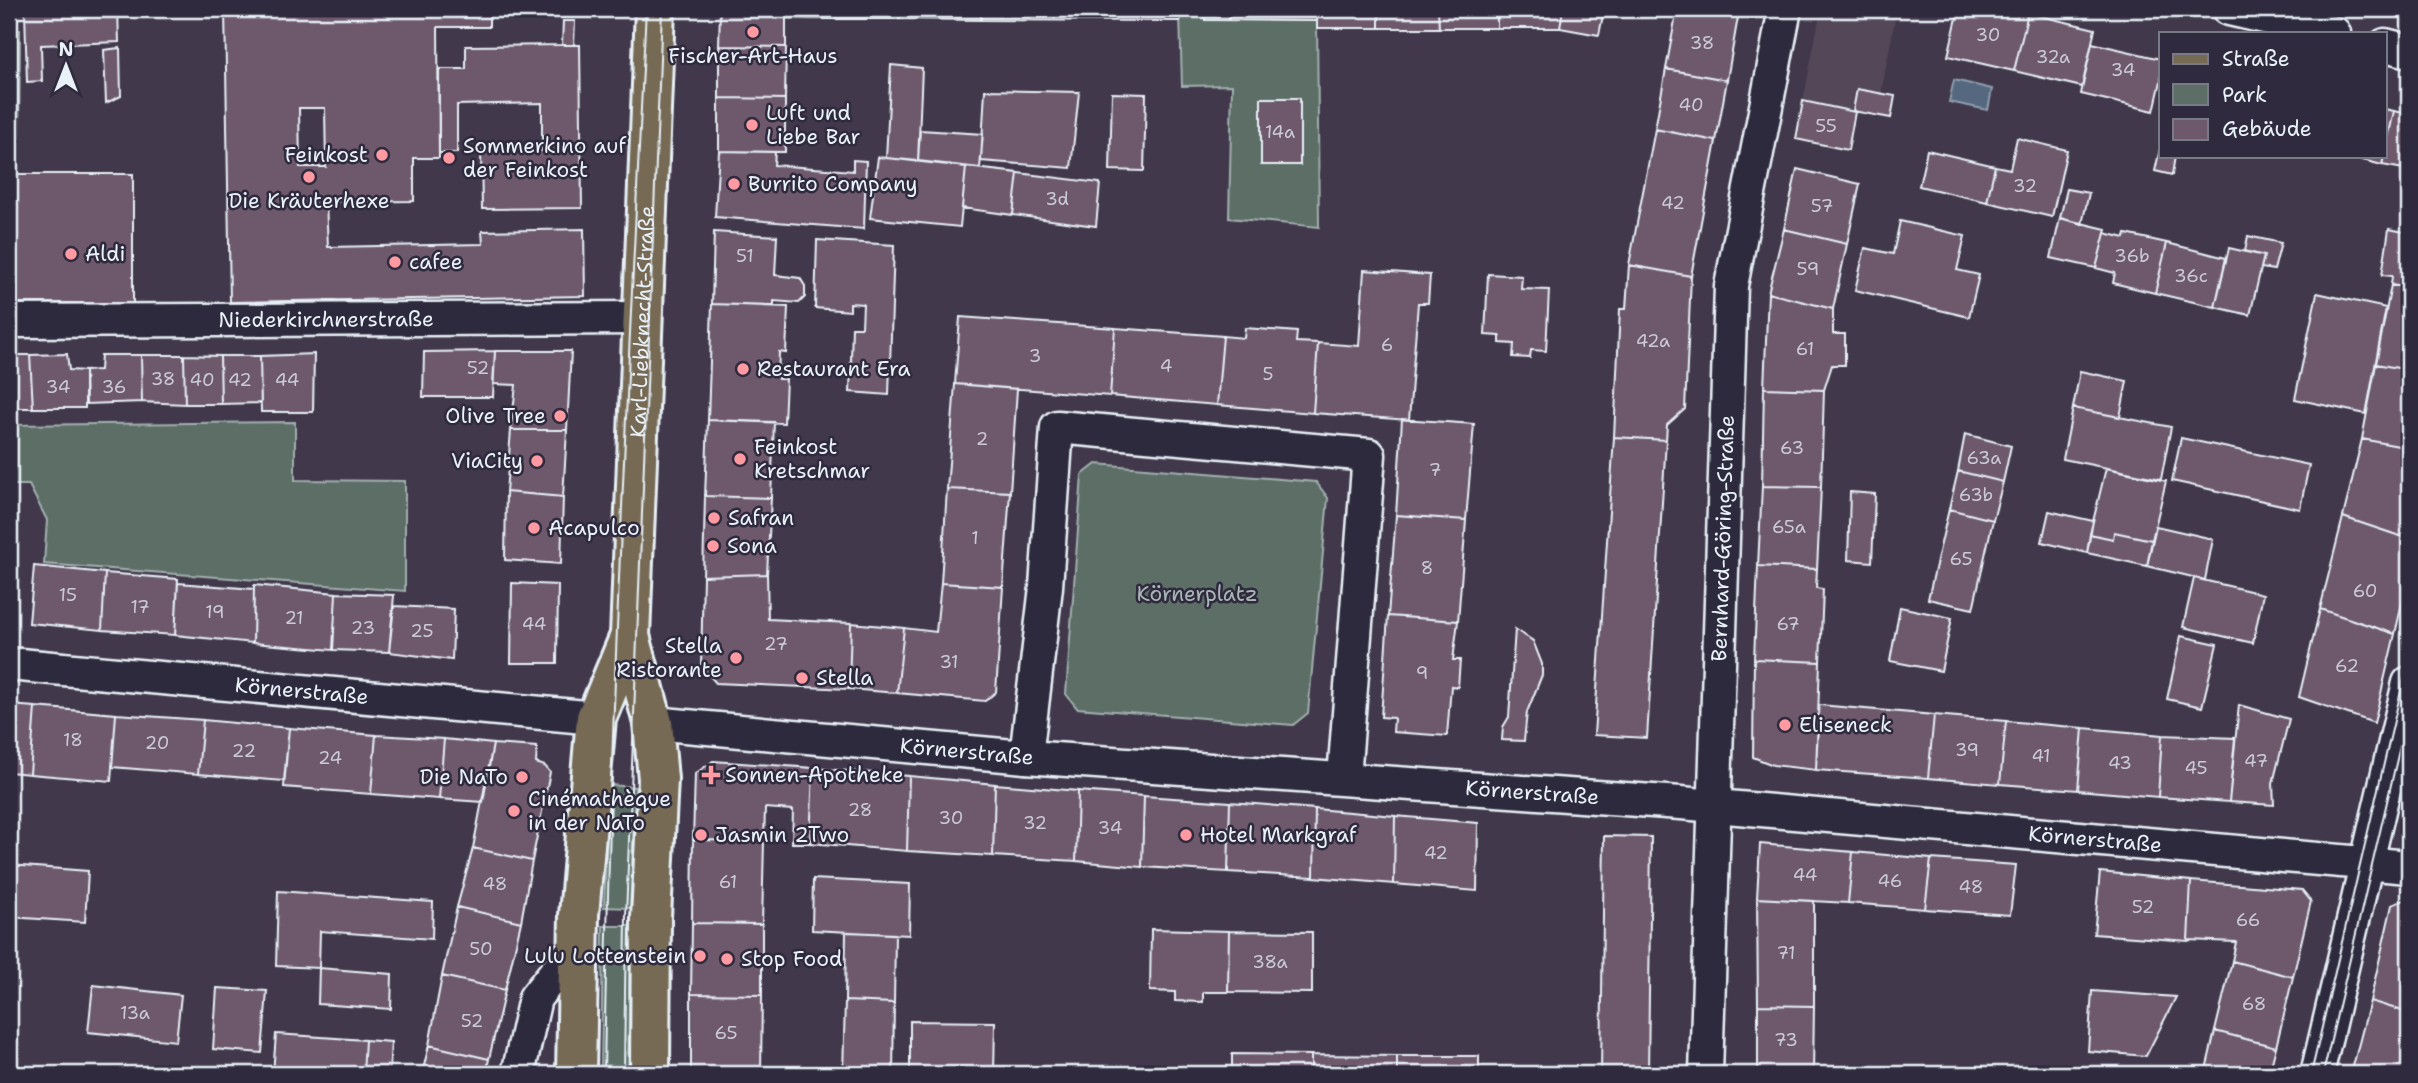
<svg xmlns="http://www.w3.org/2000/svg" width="2418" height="1083" font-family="'Shantell Sans',sans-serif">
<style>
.built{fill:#524658}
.green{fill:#5c6e66;stroke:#a2b0af;stroke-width:2}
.water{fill:#54677f;stroke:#8f9eaf;stroke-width:2}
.building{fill:#6e586c;stroke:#e8f1f8;stroke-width:2;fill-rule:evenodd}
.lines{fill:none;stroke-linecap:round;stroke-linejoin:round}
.minor-casing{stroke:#e8f1f8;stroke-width:37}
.major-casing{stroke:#e8f1f8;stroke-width:44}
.minor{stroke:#2f2a3d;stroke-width:32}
.major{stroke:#766a54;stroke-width:38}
.tram{stroke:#e8f1f8;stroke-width:2}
.poi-dot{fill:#ff9aa2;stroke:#2f2a3d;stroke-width:2.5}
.labels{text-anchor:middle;stroke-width:5;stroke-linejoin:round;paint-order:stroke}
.number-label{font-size:18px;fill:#cacbd5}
.poi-label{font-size:21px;fill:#e8f1f8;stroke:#2f2a3d;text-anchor:start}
.street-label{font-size:21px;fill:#e8f1f8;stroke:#2f2a3d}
.park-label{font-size:21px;fill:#a9b6b6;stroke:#2f2a3d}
</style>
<rect width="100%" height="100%" fill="#42384b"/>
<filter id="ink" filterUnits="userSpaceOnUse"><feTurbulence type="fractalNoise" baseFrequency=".0143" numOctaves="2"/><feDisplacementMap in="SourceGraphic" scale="14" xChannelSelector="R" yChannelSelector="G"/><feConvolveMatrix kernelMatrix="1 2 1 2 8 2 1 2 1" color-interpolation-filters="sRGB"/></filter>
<g filter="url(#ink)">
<path class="built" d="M1821,9H1897L1881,94L1853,111L1803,101Z"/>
<path class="green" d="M1180,14H1205V20L1317,21L1319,227L1229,218L1232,85L1182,86Z
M20,30L19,136H9V31Z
M295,422V480L405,481V591L44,564L47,520L29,485H9V425Z
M1096,464L1316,482L1328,498L1308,713L1293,725L1077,708L1066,694L1082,475Z
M609,785L635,787L630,908L604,907Z
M603,926H630L628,1074H601Z"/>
<path class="water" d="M1954,80L1992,89L1988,110L1949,102Z"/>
<path class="building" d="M25,9H118L119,42L41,45L42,81L27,82Z
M225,9H489V27H438L439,158H414V201L326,202L328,247L483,244L482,231L584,229L585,296L230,302ZM299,108H325L326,167H300Z
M720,9H809V19L786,18V47L719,46Z
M809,9H900L899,19H809Z
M900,9H981V20L899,19Z
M981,9H1180V21L981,20Z
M1180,9H1229V20H1205V14H1180Z
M1229,9H1317V21L1229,20Z
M1317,9H1379V28H1317Z
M1379,9H1438L1439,28H1379Z
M1438,9H1497V28H1439Z
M1497,9H1563L1560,28H1497Z
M1563,9H1639L1638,15L1604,10L1599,35L1560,28Z
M1677,9L1738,17L1727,80L1666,69Z
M1694,9H1739L1738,17Z
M1959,9H2008L2028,13L2014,71L1948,56Z
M2028,13L2095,29L2082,87L2014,71Z
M563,21H575L574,45H562Z
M2092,43L2161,59V81L2154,111L2081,94Z
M562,45H580L582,208L482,209L481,151H542V103L457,105V153H439V69H466V46Z
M719,46L786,47L785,99L719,98Z
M120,48L121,96L106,103L104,50Z
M891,65L922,68L918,161L886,158Z
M1666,69L1727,80L1716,141L1655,129Z
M1857,89L1895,96L1891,118L1853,111Z
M985,90L1079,92L1071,168L981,161Z
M1112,93L1146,94L1144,171L1110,170Z
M719,98L785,99V152L719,151Z
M1261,98H1300V165H1261Z
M1803,101L1855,112L1848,150L1796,139Z
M2385,109L2394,111L2385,151Z
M2394,111L2409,114V170L2382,165Z
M1655,129L1716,141L1691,276L1629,265Z
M920,130L983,134L980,168L918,161Z
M2017,138L2067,150L2052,217L1987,202L1995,166L2010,169Z
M2161,144V156H2175L2172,175L2155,171Z
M1927,150L1995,166L1987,202L1919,186Z
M719,151L775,152L774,165L853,171V160L866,161L864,229L715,217Z
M2347,156H2384L2382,165Z
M878,157L966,167L960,227L870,218Z
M966,167L1018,173L1013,215L962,208Z
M1797,169L1860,184L1847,244L1784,229Z
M1018,173L1100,183L1096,226L1013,215Z
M9,174H133V303H9Z
M2067,189L2089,193L2082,224L2060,218Z
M2409,203V288L2391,285L2392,276L2382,275L2389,229L2404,232Z
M2060,218L2106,229L2096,268L2051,258Z
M1900,221L1965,236L1957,270L1979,275L1969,317L1855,290L1865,248L1893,254Z
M1784,229L1847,244L1833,309L1768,293Z
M714,232L777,236L775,275L800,278L805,286V297L799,303L774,301V306L712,304Z
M2105,233L2125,238L2126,234L2167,243L2155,293L2113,283L2115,273L2096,268Z
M2248,236L2281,243L2274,270L2261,268L2264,256L2245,251Z
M817,240L894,245L889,395L850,392L852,327H862L863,304L850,303V311L815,308Z
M2167,243L2226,258L2215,307L2155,293Z
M2229,248L2264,256L2250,315L2215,307Z
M1629,265L1691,276L1685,409L1667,425L1666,440L1614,437L1620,309H1626Z
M1364,270L1430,275L1428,303H1418L1409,420L1313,413L1318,343L1359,346Z
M1488,274L1522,276L1521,289L1549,290L1546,351L1531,350L1530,358L1513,357L1514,344L1500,343V336L1485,335Z
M2391,285L2409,288V370L2376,364Z
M1768,293L1833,309V334H1845V365H1832L1824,390L1764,388Z
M2317,293L2386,308L2366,414L2295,399Z
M712,304L788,307L786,353L779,352L778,379H786L784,423L708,420Z
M960,317L1115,328L1110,396L955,384Z
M1115,328L1223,336L1217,405L1110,396Z
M1245,328L1297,332L1296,342L1318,343L1313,413L1217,405L1223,336L1244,338Z
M495,351L493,397H423L424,352Z
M495,351H571L567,430H511L516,385L493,384Z
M67,354L69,370L85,371V408H33L30,355Z
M314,354L313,412H261L260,356Z
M9,355H30L33,408H9Z
M101,355H141L142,402L86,404L85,371L100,370Z
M141,355H184L185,404L142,402Z
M184,355L220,356L221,404H185Z
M220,356H260L261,403L221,404Z
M2376,364L2409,370V448L2362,439Z
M2080,371L2127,381L2120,417L2073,408Z
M955,384L1017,389L1010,492L947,489Z
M1764,388L1824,390L1821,487L1762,486Z
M2073,408L2171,427L2161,479L2063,459Z
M1402,419L1474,424L1466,520L1396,515Z
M708,420L774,422L771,498L705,496Z
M511,430H567L563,497L506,492Z
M1965,434L2011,446L2003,482L1958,471Z
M1614,437L1666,440L1647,738L1594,735Z
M2181,438L2309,465L2300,509L2172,481Z
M2362,439L2409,448V539L2343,517Z
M2106,468L2166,481L2152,540L2114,532L2113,539L2090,534Z
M1958,471L2003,482L1993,520L1949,509Z
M1762,486L1821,487L1817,569L1758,566Z
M947,489L1010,492L1003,587L941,583Z
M506,492L563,497L561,564L505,560Z
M1850,492L1875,494L1872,562L1848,560Z
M705,496L771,498L767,574L703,576Z
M1949,509L1993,520L1973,609L1928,599Z
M2049,511L2093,521L2087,553L2042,542Z
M1396,515L1466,520L1458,621L1388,616Z
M2343,517L2409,539V573L2395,634L2320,609Z
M2156,526L2213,539L2205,580L2147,566Z
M2114,532L2152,540L2147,566L2087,553L2090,534L2113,539Z
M34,566L105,573L102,630L29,623Z
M1758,566L1817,569L1816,588L1823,589L1820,662L1754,659Z
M105,573L178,579L175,635L102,630Z
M767,574L768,619L851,623L849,689L716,683L701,666L703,576Z
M2194,578L2263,594L2253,643L2183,627Z
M178,583L254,589L253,643L175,635Z
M512,583L558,585L557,663H511Z
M941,583L1003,587L996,692L985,701L897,693L904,628L936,632Z
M254,585L336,593L333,650L253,643Z
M336,593L394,595L389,652L333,650Z
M394,606L454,609L452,660L389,652Z
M1900,607L1952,618L1941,671L1890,661Z
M2320,609L2395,634L2374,723L2299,697Z
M1388,616L1458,621L1453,660H1460L1458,687L1451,686L1447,736L1393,732L1394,718L1381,717Z
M851,623L904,628L897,693L849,689Z
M1515,629L1533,641L1542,664V675L1527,712L1524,741L1502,740L1503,727L1509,717Z
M2181,636L2217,644L2202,707L2167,699Z
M1754,659L1820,662L1816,770L1773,765L1753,757Z
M9,705L35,707L30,774L9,772Z
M1819,705L1934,715L1928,778L1816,770Z
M2239,705L2289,719L2273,783L2274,805L2229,802Z
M35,707L116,714L111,781L30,774Z
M116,714L203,720L198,774L112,767Z
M1934,715L2006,721L2000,784L1928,778Z
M203,720L289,728L284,781L198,774Z
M2006,721L2083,728L2078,790L2000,784Z
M289,728L376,735L371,794L284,787Z
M2083,728L2162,735L2158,797L2078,790Z
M376,735L444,739L439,799L371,794Z
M2162,735L2235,738L2229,802L2158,797Z
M444,739L493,744L483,802L439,799Z
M493,744L537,747L536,763L545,766L550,772L532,861L473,848Z
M713,761L813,768L810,843H792L793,810L765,808L764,841L693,840L695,774Z
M813,768L909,776L907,851L810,843Z
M909,776L995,784L993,856L907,851Z
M995,784L1078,791L1076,861L993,856Z
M1078,791L1144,796L1142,867L1076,861Z
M1144,796L1230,802L1228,872L1142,867Z
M1230,802L1315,809L1314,877L1228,872Z
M1315,809L1395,816L1394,884L1314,877Z
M1395,816L1478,823L1477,891L1394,884Z
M1604,836L1651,837L1648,1074H1601Z
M693,840L764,841L762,924L692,923Z
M1760,844L1853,852L1848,903L1757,898Z
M473,848L532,861L521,922L457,907Z
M1853,852L1931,859L1925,909L1848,903Z
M1931,859L2016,865L2010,915L1925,909Z
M9,865L88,871L85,922L9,917Z
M2100,872L2191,881L2188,941L2094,934Z
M813,879L910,884L909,935L812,930Z
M2191,881L2302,890L2311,901L2293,977L2232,961L2236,942L2188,940Z
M278,891L433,902L432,939L320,931L319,968L276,966Z
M1757,898L1814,901V1006L1758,1005Z
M2409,898V1013L2370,1001L2392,905Z
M457,907L521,922L505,990L442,976Z
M692,923L762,924V995L691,994Z
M1151,929L1229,931L1228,992H1203V1002L1175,1001V992L1150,991Z
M1229,931L1312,932V993L1228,992Z
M846,932L895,934L894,1003L845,1001Z
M2232,961L2293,977L2276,1047L2215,1031Z
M319,968L392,974L391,1009L318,1004Z
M442,976L505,990L489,1059L429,1045Z
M93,985L181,995L176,1041L88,1032Z
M217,988L267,991L262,1053L213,1049Z
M2092,991L2133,994L2176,997L2146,1056L2088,1051Z
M691,994L762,995L761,1073L691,1071Z
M845,1001L894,1003L893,1074H843Z
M2370,1001L2409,1013V1074H2351Z
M1758,1005L1814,1006L1813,1074H1758Z
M910,1021L995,1022L994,1074H910Z
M2215,1031L2276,1047L2269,1074H2205Z
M276,1034L365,1040L363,1074H273Z
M365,1040L391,1042L389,1074H363Z
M429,1045L489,1059L486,1074H422Z
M1232,1054L1311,1055V1074H1232Z
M1311,1055L1397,1056V1074H1311Z
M1397,1056H1479V1074H1397Z
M691,1071L761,1073V1074H691Z"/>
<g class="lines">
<defs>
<g id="minor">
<path d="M2229,9L2334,33"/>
<path d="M2385,45L2409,51"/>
<path id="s1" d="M9,321L644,318"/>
<path id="s2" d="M9,664L596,718"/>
<path id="s3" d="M653,723L1026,757L1681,803L2409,867"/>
<path d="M1026,757L1046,587L1057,427L1369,455L1344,778"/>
<path d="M518,1074L535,998L578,944"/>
<path id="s4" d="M1706,1074L1731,286L1785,9"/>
<path d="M2317,1074L2409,683"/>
</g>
<g id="major">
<path d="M576,1074L579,915L596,718L630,636"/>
<path id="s5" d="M650,1074L651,917L658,779L653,723L630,636L655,9"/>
</g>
</defs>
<use href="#minor" class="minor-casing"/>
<use href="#major" class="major-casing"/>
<use href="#minor" class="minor"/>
<use href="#major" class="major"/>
<path class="tram" d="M604,1074C610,719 628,364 646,9
M624,1074L626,916L662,9
M2311,1074L2409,657
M2323,1074L2409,708"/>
</g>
</g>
<g class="poi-dot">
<circle cx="753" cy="32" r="7"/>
<circle cx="752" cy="125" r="7"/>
<circle cx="382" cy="155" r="7"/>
<circle cx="449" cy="158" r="7"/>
<circle cx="309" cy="177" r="7"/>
<circle cx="734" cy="184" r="7"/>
<circle cx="71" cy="254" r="7"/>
<circle cx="395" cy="262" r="7"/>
<circle cx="743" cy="369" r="7"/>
<circle cx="560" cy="416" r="7"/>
<circle cx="740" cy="459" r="7"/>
<circle cx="537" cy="461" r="7"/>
<circle cx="714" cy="518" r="7"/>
<circle cx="534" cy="528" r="7"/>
<circle cx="713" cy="546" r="7"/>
<circle cx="736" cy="658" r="7"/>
<circle cx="802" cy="678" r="7"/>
<circle cx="1785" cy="725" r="7"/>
<path d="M707.5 764.5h7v7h7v7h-7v7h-7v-7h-7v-7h7z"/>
<circle cx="522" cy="777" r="7"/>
<circle cx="514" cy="811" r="7"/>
<circle cx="701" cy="835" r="7"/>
<circle cx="1186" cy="835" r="7"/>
<circle cx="700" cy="956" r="7"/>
<circle cx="727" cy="959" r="7"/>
</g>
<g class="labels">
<g class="number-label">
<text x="1988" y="41">30</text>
<text x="1702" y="49">38</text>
<text x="2053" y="63">32a</text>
<text x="2123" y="76">34</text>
<text x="1691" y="111">40</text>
<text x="1826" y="132">55</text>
<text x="1280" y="138">14a</text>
<text x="2025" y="192">32</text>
<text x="1057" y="205">3d</text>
<text x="1673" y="209">42</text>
<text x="1822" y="212">57</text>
<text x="745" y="262">51</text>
<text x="2132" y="262">36b</text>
<text x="1808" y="275">59</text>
<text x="2191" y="282">36c</text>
<text x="1653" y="347">42a</text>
<text x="1387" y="351">6</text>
<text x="1805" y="355">61</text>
<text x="1035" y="362">3</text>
<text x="1166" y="372">4</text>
<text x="478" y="374">52</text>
<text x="1268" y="380">5</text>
<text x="163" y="385">38</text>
<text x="202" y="386">40</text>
<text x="240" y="386">42</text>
<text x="287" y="386">44</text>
<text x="58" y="393">34</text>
<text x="114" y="393">36</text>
<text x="982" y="445">2</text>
<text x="1792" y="454">63</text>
<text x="1984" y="464">63a</text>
<text x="1435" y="476">7</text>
<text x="1976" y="501">63b</text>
<text x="1789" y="533">65a</text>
<text x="975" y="544">1</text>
<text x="1961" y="565">65</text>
<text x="1427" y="574">8</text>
<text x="2365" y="597">60</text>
<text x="68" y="601">15</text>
<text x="140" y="613">17</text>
<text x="215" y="618">19</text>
<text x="294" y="624">21</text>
<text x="534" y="630">44</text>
<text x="1788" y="630">67</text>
<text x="363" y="634">23</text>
<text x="422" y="637">25</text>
<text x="776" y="650">27</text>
<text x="949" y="668">31</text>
<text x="2347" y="672">62</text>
<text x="1422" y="679">9</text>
<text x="73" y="746">18</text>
<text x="157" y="749">20</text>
<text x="1967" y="756">39</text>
<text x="244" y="757">22</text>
<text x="2041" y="762">41</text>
<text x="330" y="764">24</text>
<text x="2256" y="767">47</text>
<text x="2120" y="769">43</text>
<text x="2196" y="774">45</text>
<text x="860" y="816">28</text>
<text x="951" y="824">30</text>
<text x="1035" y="829">32</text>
<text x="1110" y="834">34</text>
<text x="1436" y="859">42</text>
<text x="1805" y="881">44</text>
<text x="1890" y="887">46</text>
<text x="728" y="888">61</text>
<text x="495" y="890">48</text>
<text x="1971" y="893">48</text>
<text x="2143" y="913">52</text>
<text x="2248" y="926">66</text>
<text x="481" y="955">50</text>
<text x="1786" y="959">71</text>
<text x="1270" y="968">38a</text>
<text x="2254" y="1010">68</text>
<text x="135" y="1019">13a</text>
<text x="472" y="1027">52</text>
<text x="726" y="1039">65</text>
<text x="1786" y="1046">73</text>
</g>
<g class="poi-label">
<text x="753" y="63" text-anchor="middle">Fischer-Art-Haus</text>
<text x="766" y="120">Luft und<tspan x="766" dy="24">Liebe Bar</tspan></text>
<text x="463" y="153">Sommerkino auf<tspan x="463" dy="24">der Feinkost</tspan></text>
<text x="368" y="162" text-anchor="end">Feinkost</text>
<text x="748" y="191">Burrito Company</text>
<text x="309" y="208" text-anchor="middle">Die Kräuterhexe</text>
<text x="85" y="261">Aldi</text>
<text x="409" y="269">cafee</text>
<text x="757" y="376">Restaurant Era</text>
<text x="546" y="423" text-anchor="end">Olive Tree</text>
<text x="754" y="454">Feinkost<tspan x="754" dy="24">Kretschmar</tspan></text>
<text x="523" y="468" text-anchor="end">ViaCity</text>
<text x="728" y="525">Safran</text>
<text x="548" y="535">Acapulco</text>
<text x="727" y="553">Sona</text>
<text x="722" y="653" text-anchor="end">Stella<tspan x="722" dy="24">Ristorante</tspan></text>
<text x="816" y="685">Stella</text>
<text x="1799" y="732">Eliseneck</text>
<text x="725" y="782">Sonnen-Apotheke</text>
<text x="508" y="784" text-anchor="end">Die NaTo</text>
<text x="528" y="806">Cinémathèque<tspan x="528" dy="24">in der NaTo</tspan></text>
<text x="715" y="842">Jasmin 2Two</text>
<text x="1200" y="842">Hotel Markgraf</text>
<text x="686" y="963" text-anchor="end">Lulu Lottenstein</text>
<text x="741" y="966">Stop Food</text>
</g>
<g class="street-label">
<text dy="7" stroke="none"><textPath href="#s1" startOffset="317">Niederkirchnerstraße</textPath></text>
<text dy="7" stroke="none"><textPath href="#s5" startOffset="756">Karl-Liebknecht-Straße</textPath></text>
<text dy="7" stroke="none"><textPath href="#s4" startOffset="536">Bernhard-Göring-Straße</textPath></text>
<text dy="7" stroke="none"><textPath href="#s2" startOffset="294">Körnerstraße</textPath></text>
<text dy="7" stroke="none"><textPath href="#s3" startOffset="315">Körnerstraße</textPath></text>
<text dy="7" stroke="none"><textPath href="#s3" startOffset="882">Körnerstraße</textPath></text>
<text dy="7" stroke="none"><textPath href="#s3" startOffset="1447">Körnerstraße</textPath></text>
</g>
<g class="park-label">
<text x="1197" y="601">Körnerplatz</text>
</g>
</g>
<rect width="2418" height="1083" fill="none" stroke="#2f2a3d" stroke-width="35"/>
<rect x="18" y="18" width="2383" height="1048" fill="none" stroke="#e8f1f8" stroke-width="2.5" filter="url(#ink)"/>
<rect x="2159" y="32" width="228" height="126" fill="#2f2a3d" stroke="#797a88" stroke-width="2"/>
<rect x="2173" y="54" width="35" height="10" fill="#766a54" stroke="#797a88" stroke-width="2"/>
<text x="2222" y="66" font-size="21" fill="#e8f1f8">Straße</text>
<rect x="2173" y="84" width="35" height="21" fill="#5c6e66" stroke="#797a88" stroke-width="2"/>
<text x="2222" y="102" font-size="21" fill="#e8f1f8">Park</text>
<rect x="2173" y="119" width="35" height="21" fill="#6e586c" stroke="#797a88" stroke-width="2"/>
<text x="2222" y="136" font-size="21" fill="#e8f1f8">Gebäude</text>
<g transform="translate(66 66)" stroke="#2f2a3d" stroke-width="5" paint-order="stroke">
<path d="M0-5L12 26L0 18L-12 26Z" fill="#e8f1f8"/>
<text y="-10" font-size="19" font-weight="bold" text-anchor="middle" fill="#e8f1f8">N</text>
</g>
</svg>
